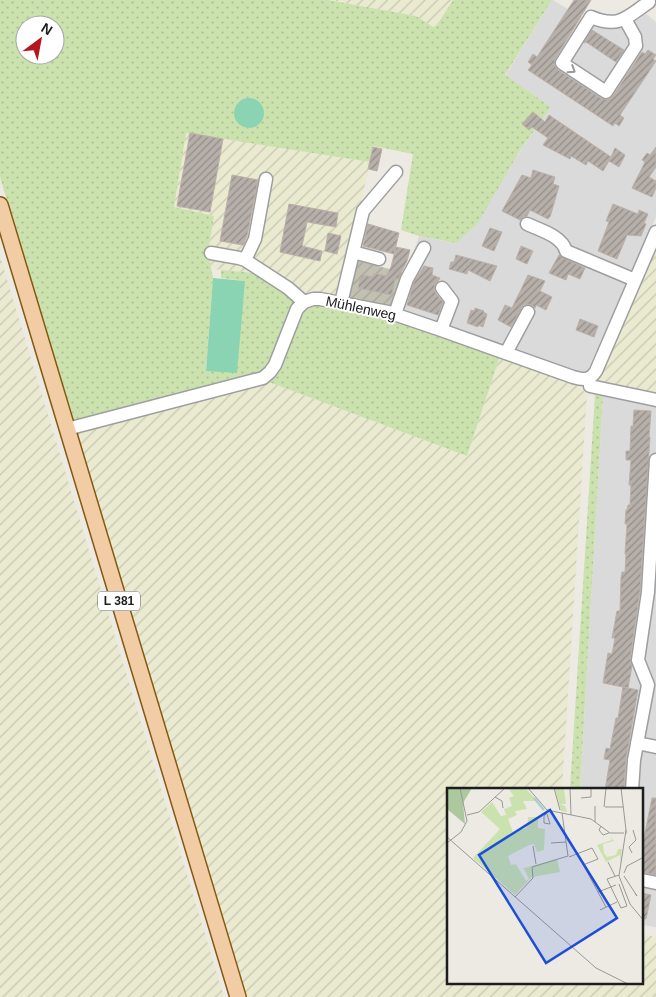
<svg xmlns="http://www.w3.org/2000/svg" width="656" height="997" font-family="Helvetica,sans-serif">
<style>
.residential{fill:#dbdada}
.construction{fill:url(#construction-furrows)}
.farmland{fill:url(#farmland-furrows)}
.grass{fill:url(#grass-dots);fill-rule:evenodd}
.pitch{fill:#8ad4b3}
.building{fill:url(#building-hatch);stroke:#bdb0a8}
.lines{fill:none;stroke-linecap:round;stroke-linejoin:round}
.minor-casing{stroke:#9e9e9e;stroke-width:15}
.major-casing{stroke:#865910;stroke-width:18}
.minor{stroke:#fff;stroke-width:12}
.major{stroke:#f1cca5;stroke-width:15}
.oneway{stroke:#999}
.labels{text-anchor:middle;stroke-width:4;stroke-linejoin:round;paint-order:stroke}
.shield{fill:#fff;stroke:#616161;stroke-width:1}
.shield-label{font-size:12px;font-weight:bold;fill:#1d1d1d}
.street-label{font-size:14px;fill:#1d1d1d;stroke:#fff}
.inset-river{fill:none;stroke:#a9cfd6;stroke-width:2.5}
.inset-road{fill:none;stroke:#9a9894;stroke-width:1}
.view{fill:#1d4ed8;fill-opacity:0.15;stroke:#1d4ed8;stroke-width:2.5}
.inset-edge{fill:none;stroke:#1d1d1d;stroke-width:2.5}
</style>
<defs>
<pattern id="construction-furrows" width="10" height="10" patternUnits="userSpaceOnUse" patternTransform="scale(1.25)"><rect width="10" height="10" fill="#c1c0b1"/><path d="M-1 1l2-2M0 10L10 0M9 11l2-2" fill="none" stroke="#a5a598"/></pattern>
<pattern id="farmland-furrows" width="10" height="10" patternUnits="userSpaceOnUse" patternTransform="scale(1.25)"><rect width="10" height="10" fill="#eaead1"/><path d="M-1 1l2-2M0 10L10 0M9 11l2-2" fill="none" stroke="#c8c8b3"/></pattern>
<pattern id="grass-dots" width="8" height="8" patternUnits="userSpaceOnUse" patternTransform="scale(1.25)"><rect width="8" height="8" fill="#cbe2af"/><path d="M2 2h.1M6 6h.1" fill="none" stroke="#aec196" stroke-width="1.8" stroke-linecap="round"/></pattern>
<pattern id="building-hatch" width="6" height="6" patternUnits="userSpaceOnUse" patternTransform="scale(1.25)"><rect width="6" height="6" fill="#b6afaa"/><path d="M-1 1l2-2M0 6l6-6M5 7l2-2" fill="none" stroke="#938e8a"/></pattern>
</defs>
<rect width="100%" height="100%" fill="#edeae4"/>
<path class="residential" d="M552,0H553L594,25L619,28L644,12L656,22V217L585,376L395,309L419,236L456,243L551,107L505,76Z
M603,396L656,406V927L642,925V790H580Z"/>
<path class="construction" d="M358,261L405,273L393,307L349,298Z"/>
<path class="farmland" d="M328,0H453L435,28L416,16Z
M186,132L370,162L340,297L309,292L296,303L255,273L211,269L208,252L174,207Z
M656,243V396L598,385L600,375Z
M0,256L224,997H0Z
M500,356L578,386L587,394L562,789L448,790V983H642V934L656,937V997H247L76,434L266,381L467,456Z"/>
<path class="grass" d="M0,0H328L416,16L435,28L453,0H552L505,75L551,107L519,152L478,223L456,243L419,236L401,230L413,154L373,146L370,162L186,133L174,207L214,216L208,252L213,278L206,370L245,281L221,278V270L255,273L273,282L296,303L277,358L264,372L75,422L35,295L0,177ZM25,25H55V55H25Z
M0,230L54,406L51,407L0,235Z
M320,304L396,318L500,356L467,456L266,381L296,320L306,309Z
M595,395L603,396L580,789H570Z
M54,415H57L108,588H106Z
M106,589H108L159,757L157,758Z"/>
<path class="pitch" d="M234 113a15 15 0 1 1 30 0a15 15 0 1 1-30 0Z
M213,278L245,281L237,373L206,371Z"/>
<path class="building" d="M574,0H591L555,59L554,65L558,70L602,99L608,100L613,96L642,52L645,54L648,50L656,55L653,59L656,61L620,115L624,118L619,126L615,123L613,126L528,70L532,65L528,62L533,54L537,57Z
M592,30L624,50L616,62L586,42L584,43Z
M533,112L545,122L549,115L611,157L615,148L625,155L619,167L609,161L603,171L588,161L586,165L571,156L570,159L543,145L548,138L532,127L529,130L522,124Z
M190,133L223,139L210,212L177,206Z
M373,147L382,149L377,171L368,169Z
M656,147V167L649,177L656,181V188L652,197L632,188L645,162L642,160L647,153L650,155Z
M533,170L555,177L553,184L559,186L550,217H549L548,219L530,210L527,216L523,217L520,220L502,211L522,175L531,178Z
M232,175L258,180L247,236L243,245L220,241Z
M289,204L338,213L336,227L307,222L302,246L322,251L320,261L280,252Z
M613,204L638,214L639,210L648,214L644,223L646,224L641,236L627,235L617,259L598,251L609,222L606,221Z
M368,224L399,233L394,254L363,246Z
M490,228L502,232L494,251L482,246Z
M328,233L341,236L337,254L325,251Z
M521,246L533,251L527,264L516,259Z
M396,247L410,250L407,261L398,279L395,278L392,295L358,288L361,275L374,277V273L386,276L391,267Z
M456,255L497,266L490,281L468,270L467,274L449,269L451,262H454Z
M559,255L563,258L585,268L580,279L568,274L566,280L549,273Z
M424,266L433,268L432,275L440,278L439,280L435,284L434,289L436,294L443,302L438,315L407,305L414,282Z
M528,275L545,281L540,291L552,297L546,310L536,305L535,308L532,305L528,304L523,305L511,327L498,320L505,305L512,308Z
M475,308L484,311L483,312L487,314L483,327L478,325V327L467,323L471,310L474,311Z
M580,319L598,326L594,337L576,330Z
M634,410L651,411L649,437H650L640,591L630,659L632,666L628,688L603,683L608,653L612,654L615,638H612L617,611H620L621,578L622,572H625L626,554H625L627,524H625L626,510H627L628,505H630L631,485H629L631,460H626V451H630L631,426H633Z
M623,687L638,690L626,759L624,788V790L615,788L614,790H605L610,760L604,759L606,748L610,749L616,718H618Z
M652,798H656V875L642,872V848Z
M642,893L651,895L646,919H642Z"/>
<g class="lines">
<defs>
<path id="minor" d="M625,19L635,37L636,46L606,92L562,63L591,17C619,29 627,17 649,2
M527,224C540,230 562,236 566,251L635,280
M353,252L379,259
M211,253L239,258L245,260L288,288L304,302
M245,260L255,239L266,179
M341,303L363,211L396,172
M395,314L407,279L424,248
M441,330L452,301L442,288
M506,353L528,312
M590,386L656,400
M67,429L263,378L270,372L275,365L297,309L304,302L313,299H320L388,312L441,330L573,377C583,380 590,381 596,371L656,232
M637,743L656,747
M632,790L634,760L648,685L638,660L648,592L656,460
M642,880L656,883"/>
<path id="major" d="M0,205L238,997"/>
</defs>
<use href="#minor" class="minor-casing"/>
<use href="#major" class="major-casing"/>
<use href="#minor" class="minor"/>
<use href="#major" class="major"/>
</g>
<defs><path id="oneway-chevron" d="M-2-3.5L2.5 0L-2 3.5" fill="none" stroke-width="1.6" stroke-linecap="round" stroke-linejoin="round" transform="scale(1.25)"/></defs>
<use class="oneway" href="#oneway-chevron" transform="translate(572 70) rotate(33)"/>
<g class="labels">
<rect class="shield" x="98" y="591.5" width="42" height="19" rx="4"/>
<g class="shield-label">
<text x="119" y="605">L 381</text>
</g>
<g class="street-label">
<text transform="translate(361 308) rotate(12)" y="5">Mühlenweg</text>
</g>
</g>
<g transform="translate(447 788)">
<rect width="196" height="196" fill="#edeae4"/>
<path d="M61,0H78L91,13H76L80,21L68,23L70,27L61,31L66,44L80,40L81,29H91V40L98,41L97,62L90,64L87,56L82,57L61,68L64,77L69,76L79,93L82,91L77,81H74L110,71L113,84L85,89L68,107L26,70L53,41L34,24L45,14L54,28L59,27L57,21L65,18L62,10L67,8ZM108,1H117L119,16H113L118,18L120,24L114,23ZM163,48L167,53L156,56L157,65L160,69L169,67L171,61H175L173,76V67L159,74L150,57L165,52Z" fill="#cbe2af"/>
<path d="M0,0H25L16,15L18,36L0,21Z" fill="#acc89d"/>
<path class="inset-river" d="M87,10L97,22"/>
<path class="inset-road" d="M81,0L100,22L144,31L163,45H177M107,0L113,22M123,0L124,27M174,0L179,42M48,9L55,13L56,20M134,10L144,9V0M148,18V34M157,19L159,0M158,19H176M100,26L103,36L97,35V28L102,23M20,27L32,24L58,0M154,38L152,42L156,47L162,45M179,46V42L172,88L183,116L197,133M0,49L149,180L181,196M0,55L14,44L20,33L13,0M104,55L119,54M86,58L89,76M130,65L159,119M185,65L182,59L189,52L186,42M122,69L145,60L151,71L136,77M161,74L168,88M85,79L121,68L115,25M177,85L180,78L197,69M172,87L160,91L174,120L180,118L172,96M177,88L190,108L188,105M151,104L169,97M68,109L86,90L85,79M153,122L170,114"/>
<path class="view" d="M103,22L170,130L99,175L32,67Z"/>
<rect width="196" height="196" class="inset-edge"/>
</g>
<g transform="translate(40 40) rotate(32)"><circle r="24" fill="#ffffff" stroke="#a5a5a5"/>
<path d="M0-4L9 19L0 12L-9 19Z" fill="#b5151e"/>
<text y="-8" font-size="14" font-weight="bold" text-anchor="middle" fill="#1d1d1d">N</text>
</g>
</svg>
